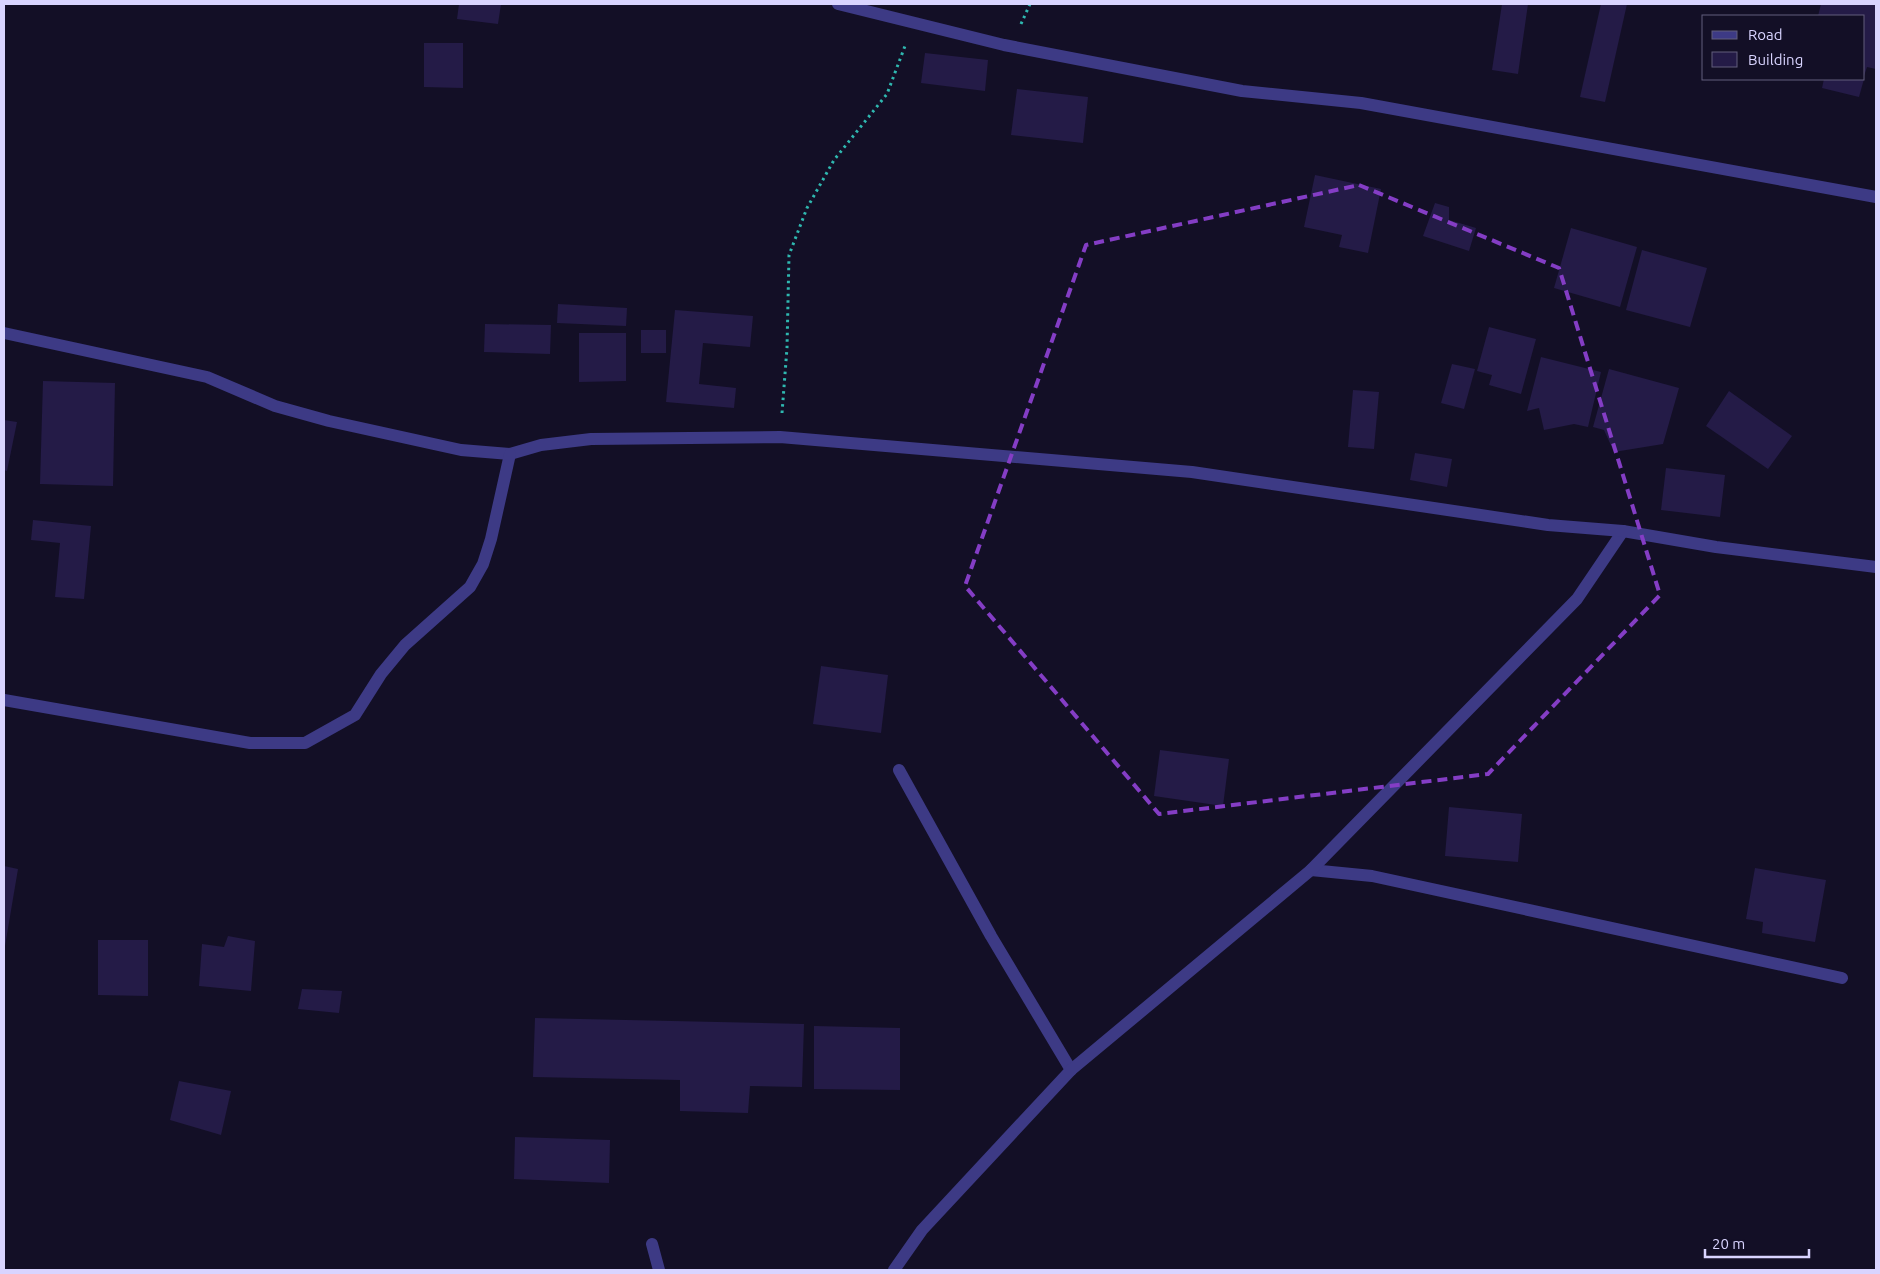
<svg xmlns="http://www.w3.org/2000/svg" width="1880" height="1274" font-family="Ubuntu,sans-serif">
<style>
.building{fill:#241b47}
.lines{fill:none;stroke-linecap:round;stroke-linejoin:round}
.path{stroke:#2fb8b0;stroke-width:3;stroke-dasharray:2.5 4;stroke-linecap:butt}
.service{stroke:#3d3a85;stroke-width:12}
.minor{stroke:#3d3a85;stroke-width:12}
.marked{fill:none;stroke:#843dc5;stroke-width:4;stroke-dasharray:10 6;stroke-linejoin:round}
</style>
<rect width="100%" height="100%" fill="#130f26"/>
<!-- building -->
<g class="building">
<polygon points="459,4 501,4 498,24 457,19"/>
<polygon points="1502,4 1528,4 1518,74 1492,70"/>
<polygon points="1601,4 1627,4 1605,102 1580,97"/>
<polygon points="1821,4 1876,4 1876,69 1867,67 1864,76 1864,16 1818,16"/>
<polygon points="424,43 463,43 463,88 424,87"/>
<polygon points="925,53 988,60 985,91 921,83"/>
<polygon points="1824,79 1864,79 1859,97 1822,88"/>
<polygon points="1017,89 1088,97 1083,143 1011,135"/>
<polygon points="1315,175 1381,189 1368,253 1339,247 1342,235 1304,227"/>
<polygon points="1435,203 1449,207 1449,220 1476,228 1469,251 1423,236"/>
<polygon points="1571,228 1637,247 1620,307 1554,288"/>
<polygon points="1642,250 1707,268 1690,327 1626,310"/>
<polygon points="558,304 627,308 626,326 557,323"/>
<polygon points="675,310 753,316 750,347 703,343 699,384 736,388 734,408 666,402"/>
<polygon points="485,324 551,325 550,354 484,352"/>
<polygon points="1489,327 1536,339 1521,394 1489,385 1492,375 1477,371"/>
<rect x="641" y="330" width="25" height="23"/>
<polygon points="579,333 626,333 626,381 579,382"/>
<polygon points="1541,357 1601,372 1588,427 1574,424 1544,430 1539,408 1527,411"/>
<polygon points="1452,364 1475,369 1464,409 1441,403"/>
<polygon points="1609,369 1679,388 1663,444 1614,452 1604,430 1593,427"/>
<polygon points="43,381 115,383 113,486 40,484"/>
<polygon points="1353,390 1379,392 1374,449 1348,447"/>
<polygon points="1729,391 1792,436 1768,469 1706,426"/>
<polygon points="4,420 17,422 7,471 4,470"/>
<polygon points="1415,453 1452,459 1447,487 1410,480"/>
<polygon points="1666,468 1725,475 1720,517 1661,510"/>
<polygon points="33,520 91,526 84,599 55,597 60,543 31,540"/>
<polygon points="821,666 888,675 881,733 813,724"/>
<polygon points="1160,750 1229,759 1223,806 1154,796"/>
<polygon points="1449,807 1522,814 1518,862 1445,856"/>
<polygon points="4,866 18,869 5,946 4,946"/>
<polygon points="1755,868 1826,880 1815,942 1762,933 1763,922 1746,919"/>
<polygon points="228,936 255,941 251,991 199,986 202,944 224,947"/>
<polygon points="98,940 148,940 148,996 98,995"/>
<polygon points="302,989 342,991 339,1013 298,1009"/>
<polygon points="535,1018 804,1024 802,1087 750,1086 748,1113 680,1111 680,1080 533,1077"/>
<polygon points="814,1026 900,1028 900,1090 814,1089"/>
<polygon points="179,1081 231,1091 221,1135 170,1120"/>
<polygon points="515,1137 610,1140 609,1183 514,1179"/>
</g>
<g class="lines">
<!-- path -->
<g class="path">
<polyline points="1021,24 1030,4"/>
<polyline points="782,413 787,348 789,255 807,208 834,160 887,94 905,46"/>
</g>
<!-- service -->
<g class="service">
<polyline points="899,770 991,936 1071,1070"/>
<polyline points="1311,870 1372,876 1842,978"/>
<polyline points="652,1244 659,1270"/>
<polyline points="894,1270 922,1230 1071,1070 1311,870 1577,599 1623,531"/>
</g>
<!-- minor -->
<g class="minor">
<polyline points="838,4 1004,45 1242,91 1361,103 1876,197"/>
<polyline points="4,333 207,377 275,406 329,421 461,450 510,454 541,445 591,439 780,437 1192,472 1548,525 1623,531 1716,547 1876,567"/>
<polyline points="4,700 250,743 305,743 355,715 381,674 405,645 470,587 483,564 491,539 510,454"/>
</g>
</g>
<!-- marked area -->
<path class="marked" d="M1359,185L1559,268L1660,595L1488,774L1159,814L965,586L1086,245Z"/>
<!-- border -->
<rect width="1880" height="1274" fill="none" stroke="#d9d4ff" stroke-width="10"/>
<!-- legend -->
<rect x="1702" y="15" width="162" height="65" fill="#130f26" stroke="#625e7d"/>
<rect x="1712" y="31" width="25" height="8" fill="#3d3a85" stroke="#625e7d"/>
<text x="1748" y="40" font-size="15" fill="#d9d4ff">Road</text>
<rect x="1712" y="52" width="25" height="15" fill="#241b47" stroke="#625e7d"/>
<text x="1748" y="65" font-size="15" fill="#d9d4ff">Building</text>
<!-- scale -->
<path d="M1705 1249v8h104v-8" fill="none" stroke="#d9d4ff" stroke-width="2.5"/>
<text x="1712" y="1249" font-size="15" fill="#d9d4ff" stroke="#130f26" stroke-width="4" paint-order="stroke">20 m</text>
</svg>
